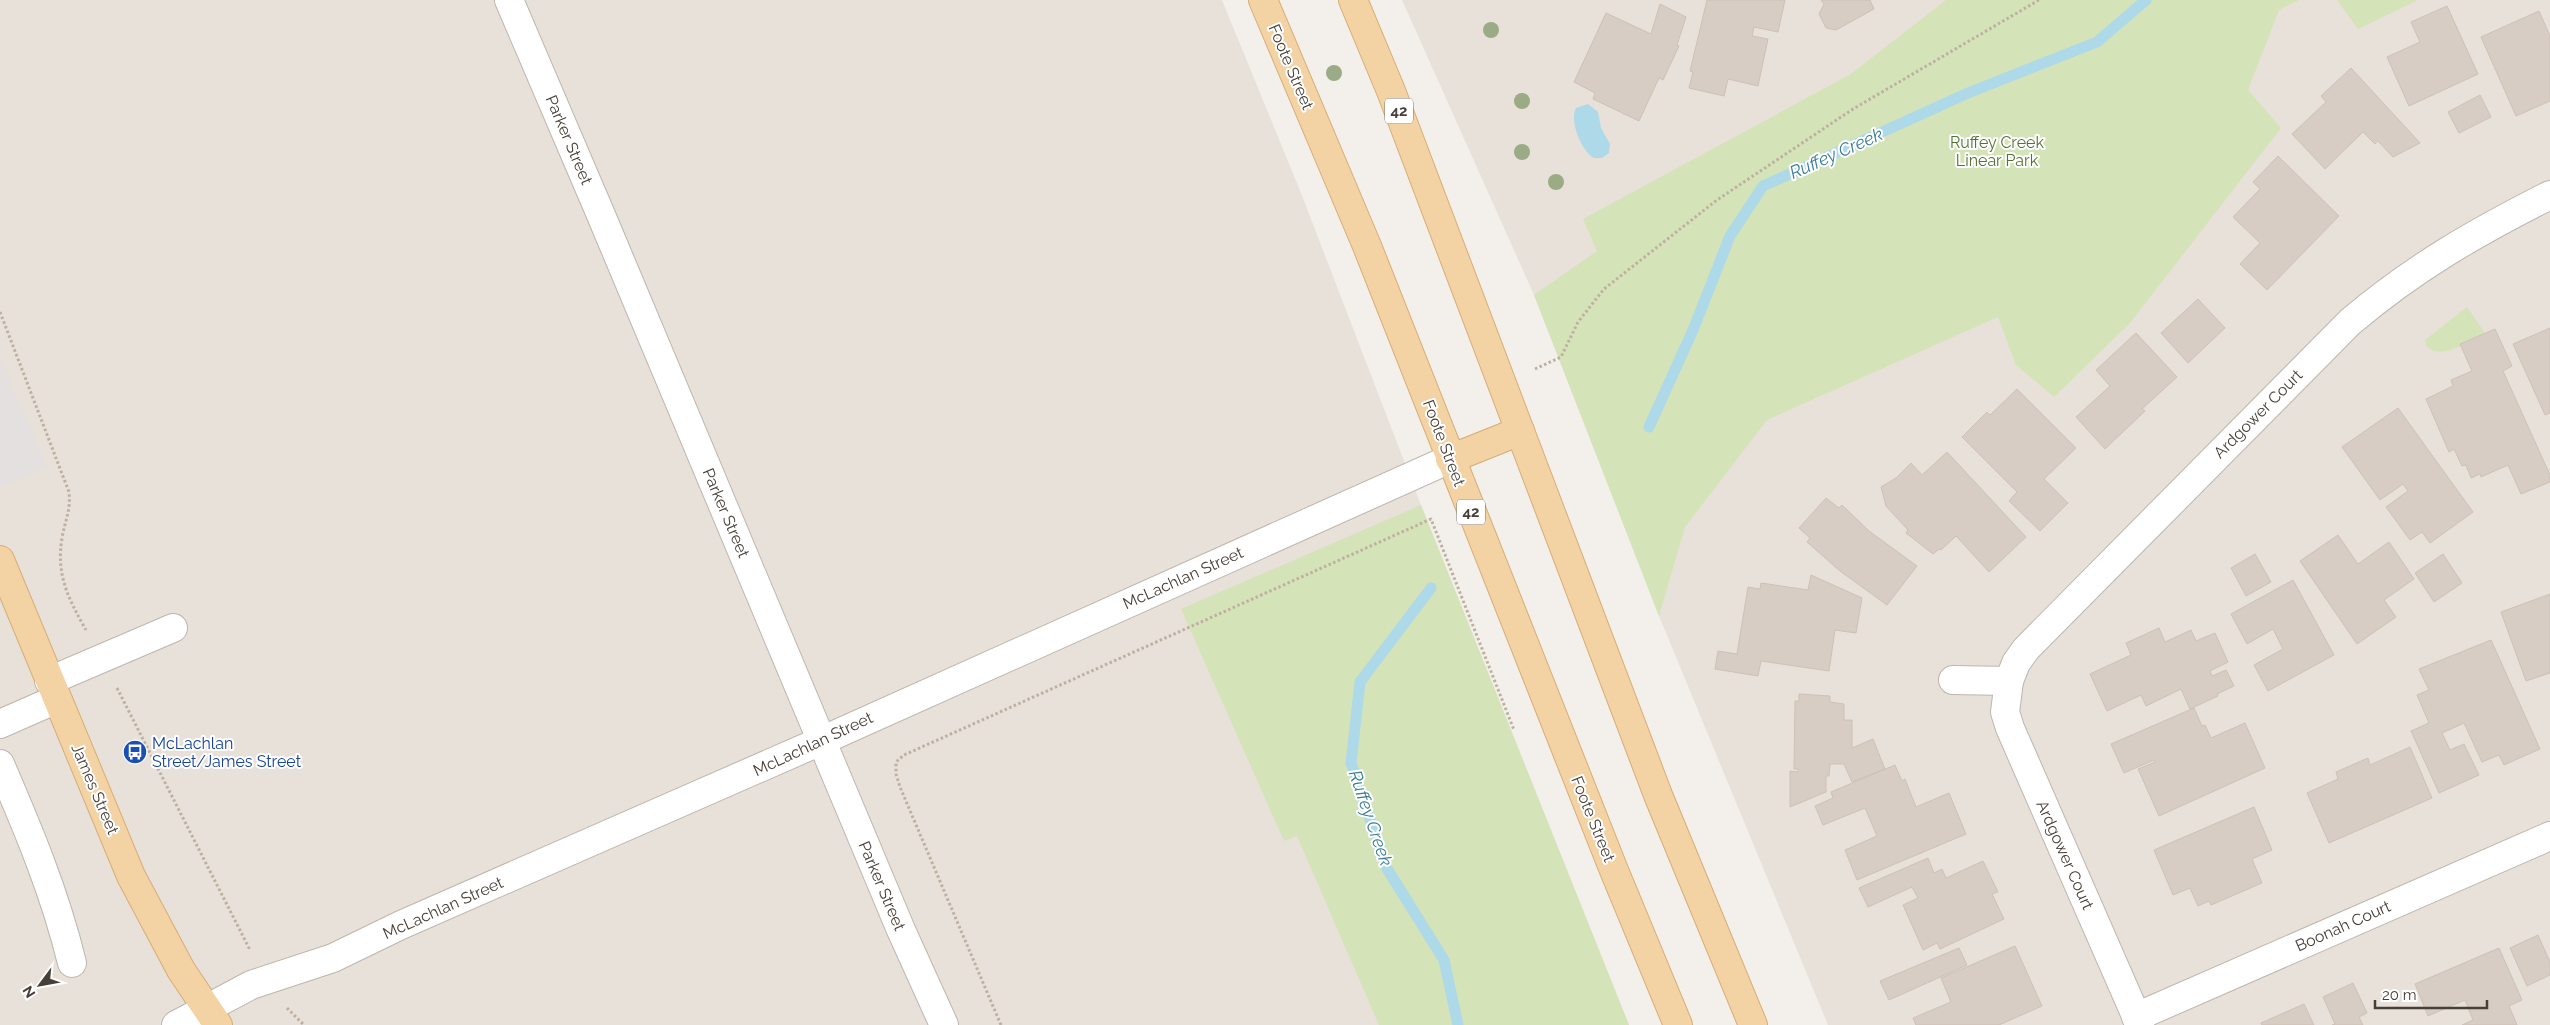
<svg xmlns="http://www.w3.org/2000/svg" width="2550" height="1025" font-family="Raleway,sans-serif">
<style>
.residential{fill:#e7e1d9}
.green{fill:#d5e3b8}
.parking{fill:#e3e0df}
.water{fill:#aed9e9}
.lines{fill:none;stroke-linecap:round;stroke-linejoin:round}
.stream{stroke:#aed9e9;stroke-width:11}
.building{fill:#d7cdc4;stroke:#cec1b5}
.minor-casing{stroke:#beb6ae;stroke-width:30}
.major-casing{stroke:#d7ad75;stroke-width:30}
.path{stroke:#beb0a1;stroke-width:3;stroke-dasharray:2.5 2.5;stroke-linecap:butt}
.minor{stroke:#fff;stroke-width:28}
.major{stroke:#f3d2a4;stroke-width:28}
.tree{fill:#9bab86}
.labels{text-anchor:middle;dominant-baseline:central;stroke-width:4;stroke-linejoin:round;paint-order:stroke}
.shield{fill:#fff;stroke:#7e7974;stroke-width:1}
.shield-label{font-size:15px;font-weight:bold;fill:#474039}
.street-label{font-size:16px;fill:#474039;stroke:#fff}
.park-label{font-size:16px;fill:#537333;stroke:#fff}
.transit-label{font-size:16px;fill:#164399;stroke:#fff;text-anchor:start}
.water-label{font-size:18px;font-style:italic;fill:#3a7d98;stroke:#fff}
</style>
<rect width="100%" height="100%" fill="#f3f0eb"/>
<!-- residential -->
<g class="residential">
<polygon points="0,0 1222,0 1301,193 1421,505 1629,1025 0,1025"/>
<polygon points="1402,0 2550,0 2550,1025 1828,1025 1659,616 1534,295"/>
</g>
<!-- green -->
<g class="green">
<polygon points="1946,0 2299,0 2279,10 2248,90 2281,128 2130,323 2054,397 2016,365 1998,317 1767,420 1685,527 1659,616 1534,295 1597,251 1583,219 1851,74"/>
<polygon points="2337,0 2418,0 2358,29"/>
<path d="M2467,307L2485,333L2460,344L2461,346C2448,351 2438,356 2426,346L2425,340Z"/>
<polygon points="1421,505 1629,1025 1379,1025 1297,836 1284,841 1181,609"/>
</g>
<!-- parking -->
<polygon class="parking" points="0,358 47,467 0,487"/>
<!-- water -->
<path class="water" d="M1588,104L1598,112L1601,128L1610,144L1609,153L1602,158H1594C1582,152 1569,121 1576,108Z"/>
<g class="lines">
<!-- stream -->
<g class="stream">
<polyline points="1649,427 1693,330 1730,236 1763,186 1968,93 2097,42 2146,0"/>
<polyline points="1431,588 1360,682 1351,763 1386,867 1444,960 1458,1025"/>
</g>
</g>
<!-- building -->
<g class="building">
<polygon points="1707,0 1785,0 1778,32 1754,27 1752,36 1768,39 1758,86 1728,79 1724,96 1689,88 1693,72 1690,71"/>
<polygon points="1821,0 1870,0 1874,9 1836,30 1826,28 1819,14 1824,4"/>
<polygon points="1660,4 1686,17 1677,45 1679,46 1663,80 1659,78 1639,121 1593,99 1595,93 1574,82 1606,13 1651,34"/>
<polygon points="2447,6 2478,74 2409,106 2387,57 2420,42 2411,22"/>
<polygon points="2539,11 2550,36 2550,101 2516,116 2481,37"/>
<polygon points="2351,68 2420,143 2393,157 2378,141 2375,144 2363,132 2325,169 2292,134 2326,102 2321,96"/>
<polygon points="2480,95 2491,117 2459,133 2448,112"/>
<polygon points="2278,156 2339,216 2267,290 2240,264 2260,243 2233,217 2260,189 2253,182"/>
<polygon points="2198,299 2225,328 2188,363 2161,333"/>
<polygon points="2550,328 2550,413 2545,415 2513,344"/>
<polygon points="2495,329 2512,366 2503,371 2550,475 2550,482 2521,494 2508,465 2481,477 2480,474 2471,478 2466,465 2462,466 2454,449 2449,452 2426,399 2453,386 2451,380 2472,371 2460,344"/>
<polygon points="2136,333 2177,377 2142,409 2145,411 2105,449 2076,417 2110,386 2096,370"/>
<polygon points="2017,389 2076,448 2044,479 2068,503 2040,531 2009,501 2017,492 1962,437 1987,412 1990,415"/>
<polygon points="2398,408 2473,512 2430,543 2422,532 2410,540 2386,507 2408,491 2403,484 2380,500 2342,447"/>
<polygon points="1947,452 2026,537 1989,572 1956,536 1941,550 1939,549 1933,554 1906,533 1908,530 1886,506 1881,487 1896,478 1911,463 1922,475"/>
<polygon points="1826,498 1839,508 1842,505 1869,531 1917,566 1887,605 1840,571 1807,542 1810,538 1799,528"/>
<polygon points="2338,535 2358,564 2389,542 2414,579 2384,600 2396,617 2357,644 2300,561"/>
<polygon points="2255,554 2271,582 2246,596 2231,568"/>
<polygon points="2443,554 2462,583 2434,602 2415,573"/>
<polygon points="1811,575 1862,598 1856,633 1835,630 1829,671 1761,661 1758,676 1715,669 1718,651 1737,654 1748,587 1760,589 1761,583 1808,590"/>
<polygon points="2293,580 2334,655 2268,691 2254,665 2283,649 2273,629 2247,644 2231,614"/>
<polygon points="2550,594 2550,673 2526,681 2501,612"/>
<polygon points="2159,628 2165,642 2191,630 2196,641 2215,633 2228,662 2210,671 2212,676 2226,670 2234,686 2217,694 2218,696 2190,709 2181,689 2146,706 2141,695 2107,711 2090,674 2131,655 2126,643"/>
<polygon points="2491,640 2540,749 2504,765 2499,755 2482,762 2464,723 2442,733 2450,750 2464,744 2479,775 2439,793 2411,731 2429,723 2417,695 2429,690 2419,669"/>
<polygon points="1799,694 1830,696 1830,702 1844,704 1844,720 1852,720 1852,748 1873,739 1885,769 1852,782 1844,764 1830,764 1829,776 1826,776 1826,792 1790,807 1790,771 1798,772 1798,769 1794,769 1795,701 1799,701"/>
<polygon points="2194,708 2202,726 2205,725 2211,738 2245,723 2265,768 2159,816 2138,769 2155,762 2154,760 2124,773 2111,744"/>
<polygon points="2410,747 2432,798 2329,843 2307,793 2338,779 2336,772 2368,758 2370,765"/>
<polygon points="1895,765 1902,781 1905,779 1916,807 1949,793 1966,834 1857,880 1845,850 1877,836 1865,808 1823,825 1815,806 1833,798 1831,792"/>
<polygon points="2254,807 2272,850 2252,859 2262,883 2211,905 2209,901 2198,906 2190,888 2173,895 2154,850"/>
<polygon points="1928,858 1934,873 1942,869 1946,878 1983,861 1998,892 1992,894 2004,919 1940,949 1937,943 1923,950 1903,905 1918,898 1912,887 1868,907 1859,888"/>
<polygon points="2538,935 2550,962 2550,975 2527,986 2510,948"/>
<polygon points="2015,946 2042,1006 1999,1025 1916,1025 1913,1018 1951,1002 1941,978"/>
<polygon points="1959,948 1967,965 1889,1000 1880,981"/>
<polygon points="2499,948 2522,1000 2509,1006 2517,1025 2462,1025 2473,1020 2465,1000 2428,1016 2415,984"/>
<polygon points="2353,983 2367,1013 2359,1017 2363,1025 2332,1025 2335,1024 2323,997"/>
<polygon points="2304,1004 2314,1025 2262,1025 2261,1023"/>
</g>
<g class="lines">
<!-- minor casing -->
<g class="minor-casing">
<g id="minor">
<polyline points="509,0 601,215 901,930 944,1025"/>
<polyline points="1953,680 2009,681 2005,712 2010,728 2140,1025"/>
<polyline points="49,681 173,628"/>
<path d="M2009,681L2016,663L2026,649L2350,322C2415,267 2475,233 2550,195"/>
<polyline points="0,724 57,699"/>
<path d="M0,764C28,829 55,893 72,963"/>
<polyline points="2136,1017 2550,836"/>
<polyline points="176,1025 251,985 333,958 401,925 821,741 1450,459"/>
</g>
</g>
<!-- major casing -->
<g class="major-casing">
<g id="major">
<polyline points="1263,0 1367,246 1613,868 1678,1025"/>
<polyline points="1353,0 1391,91 1658,795 1753,1025"/>
<polyline points="1450,459 1520,431"/>
<polyline points="0,560 131,876 181,970 218,1025"/>
</g>
</g>
<!-- path -->
<g class="path">
<path d="M0,312L69,492C71,511 65,520 62,538C56,575 68,598 86,630"/>
<polyline points="1535,369 1561,357 1578,322 1604,289 1717,200 1853,109 2039,0"/>
<polyline points="117,688 250,950"/>
<polyline points="287,1008 304,1025"/>
<polyline points="1001,1025 900,787 896,774 896,762 904,755 1431,519 1514,730"/>
</g>
<!-- minor -->
<use href="#minor" class="minor"/>
<!-- major -->
<use href="#major" class="major"/>
</g>
<!-- trees -->
<g class="tree">
<circle cx="1491" cy="30" r="8"/>
<circle cx="1334" cy="73" r="8"/>
<circle cx="1522" cy="101" r="8"/>
<circle cx="1522" cy="152" r="8"/>
<circle cx="1556" cy="182" r="8"/>
</g>
<!-- icons -->
<defs>
<g id="bus-disc" transform="scale(1.25)"><circle r="9.5" fill="#1a4fb4" stroke="#fff"/><path d="M-5-6H5V4H4V6H2V4H-2V6H-4V4H-5ZM-3.5-4V0h7V-4ZM-3.5 1.2v1.5H-2V1.2ZM2 1.2v1.5H3.5V1.2Z" fill="#fff"/></g>
</defs>
<g fill-rule="evenodd">
<use href="#bus-disc" x="135" y="752"/>
</g>
<g class="labels">
<!-- shield labels -->
<g class="shield">
<rect x="1385" y="98.5" width="28" height="25" rx="4"/>
<rect x="1457" y="499.5" width="28" height="25" rx="4"/>
</g>
<g class="shield-label">
<text x="1399" y="111">42</text>
<text x="1471" y="512">42</text>
</g>
<!-- street labels -->
<g class="street-label">
<text transform="translate(1291 67) rotate(67)">Foote Street</text>
<text transform="translate(569 140) rotate(67)">Parker Street</text>
<text transform="translate(2258 414) rotate(-45)">Ardgower Court</text>
<text transform="translate(1444 443) rotate(69)">Foote Street</text>
<text transform="translate(726 513) rotate(67)">Parker Street</text>
<text transform="translate(1183 578) rotate(-24)">McLachlan Street</text>
<text transform="translate(813 744) rotate(-25)">McLachlan Street</text>
<text transform="translate(95 789) rotate(67)">James Street</text>
<text transform="translate(1593 819) rotate(68)">Foote Street</text>
<text transform="translate(2065 855) rotate(66)">Ardgower Court</text>
<text transform="translate(882 886) rotate(67)">Parker Street</text>
<text transform="translate(443 908) rotate(-24)">McLachlan Street</text>
<text transform="translate(2343 926) rotate(-24)">Boonah Court</text>
</g>
<!-- park labels -->
<g class="park-label">
<text x="1997" y="142">Ruffey Creek<tspan x="1997" dy="18">Linear Park</tspan></text>
</g>
<!-- transit labels -->
<g class="transit-label">
<text x="152" y="743">McLachlan<tspan x="152" dy="18">Street/James Street</tspan></text>
</g>
<!-- water labels -->
<g class="water-label">
<text transform="translate(1836 153) rotate(-24)">Ruffey Creek</text>
<text transform="translate(1371 818) rotate(71)">Ruffey Creek</text>
</g>
</g>
<!-- north arrow -->
<g transform="translate(40 985) rotate(238)" stroke="#ffffff" stroke-width="4" paint-order="stroke">
<path d="M0-4L9 19L0 12L-9 19Z" fill="#474039"/>
<text y="-8" font-size="14" font-weight="bold" text-anchor="middle" fill="#474039">N</text>
</g>
<!-- scale -->
<path d="M2375 1000v8h112v-8" fill="none" stroke="#474039" stroke-width="2.5"/>
<text x="2382" y="1000" font-size="15" fill="#474039" stroke="#ffffff" stroke-width="4" paint-order="stroke">20 m</text>
</svg>
